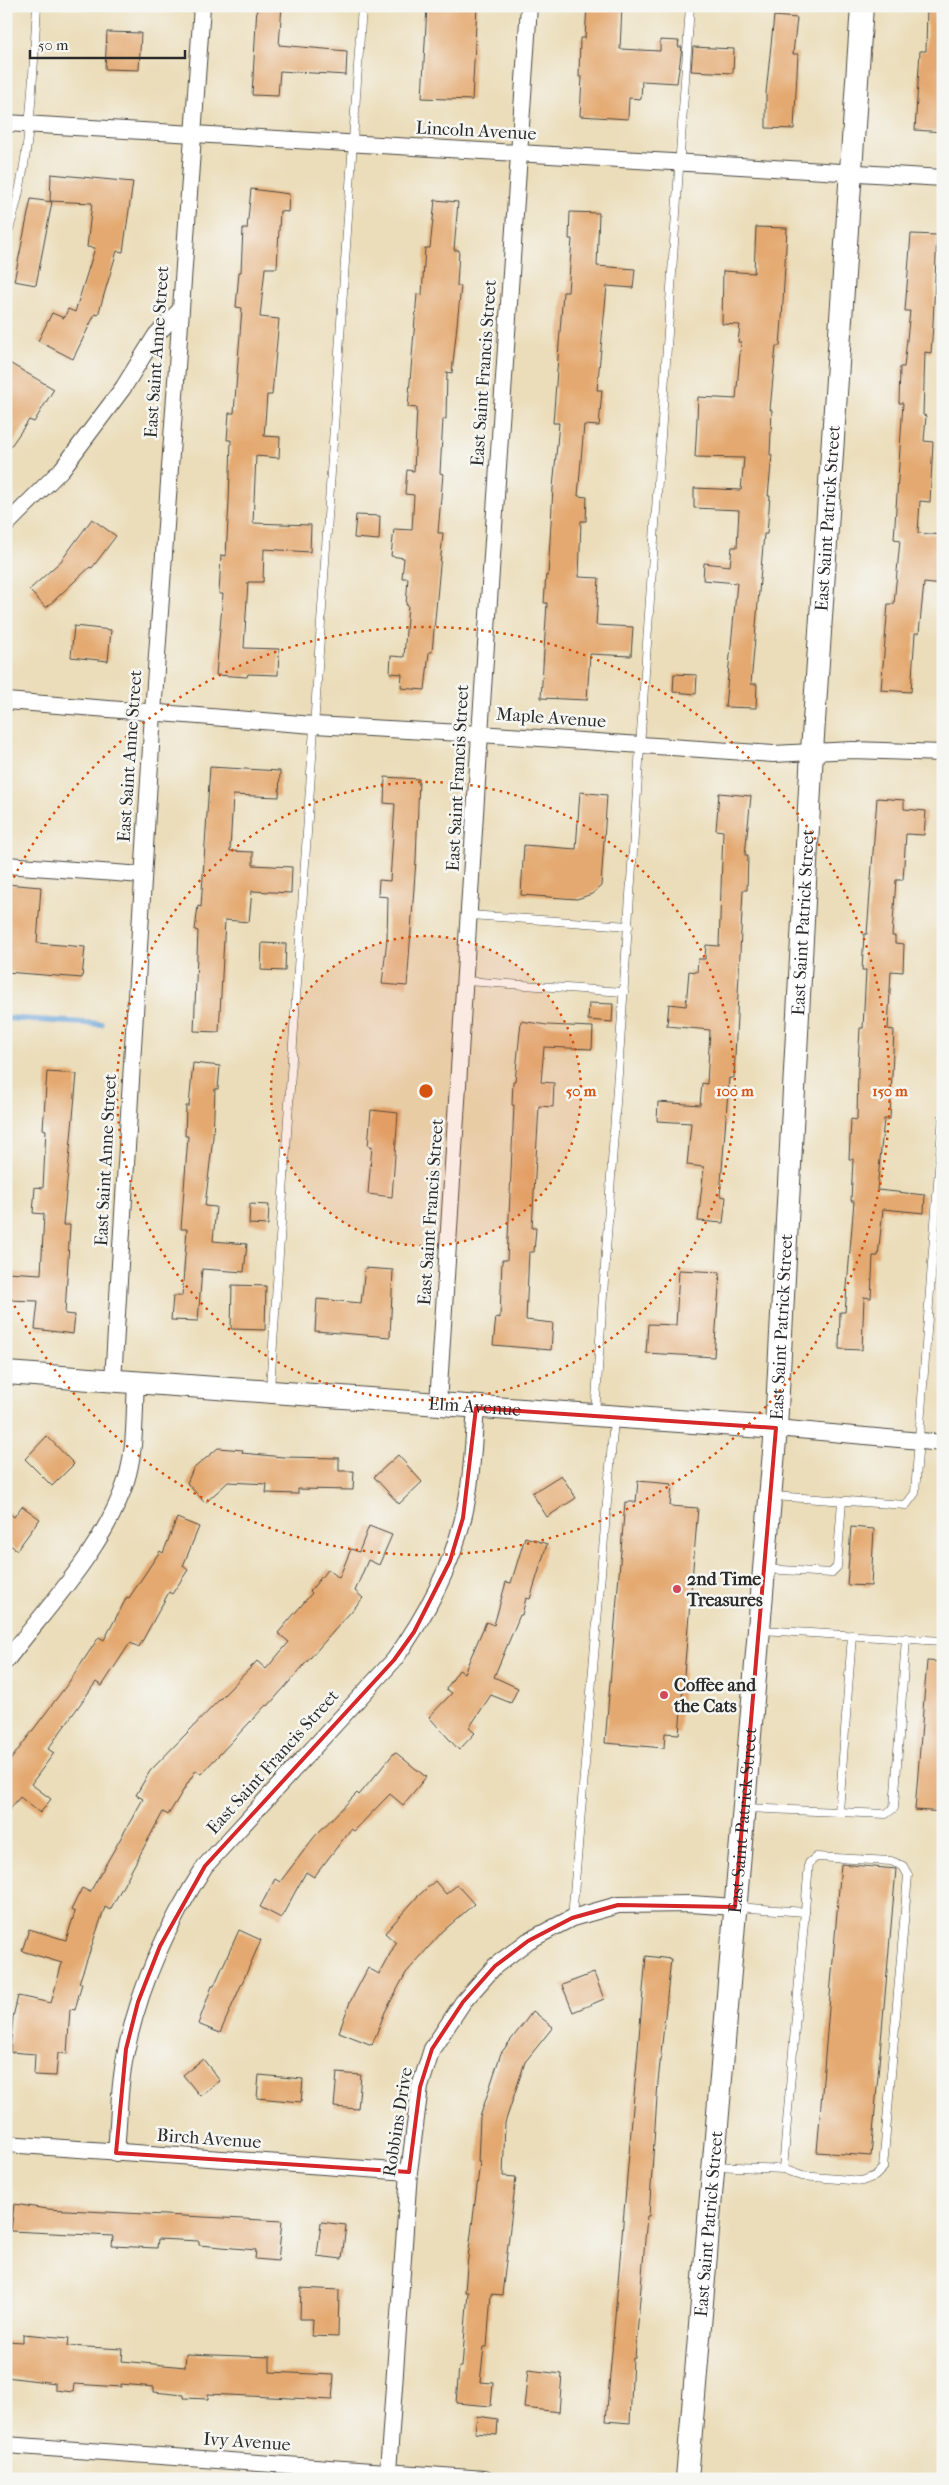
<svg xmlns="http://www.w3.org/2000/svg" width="949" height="2485" font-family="'IM FELL French Canon',serif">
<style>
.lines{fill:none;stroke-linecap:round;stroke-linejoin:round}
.stream{stroke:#68a2d8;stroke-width:6}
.building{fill:#e4a970}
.lane-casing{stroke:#484640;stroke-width:9}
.street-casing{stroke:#484640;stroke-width:18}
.secondary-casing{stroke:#484640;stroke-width:24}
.lane{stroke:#fff;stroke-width:8}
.street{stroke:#fff;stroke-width:16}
.secondary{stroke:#fff;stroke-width:22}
.marked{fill:none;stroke:#d62828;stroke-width:4;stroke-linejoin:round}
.ring{fill:none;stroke:#d5540f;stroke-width:2.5;stroke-dasharray:2.5 5}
.poi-dot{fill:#d1495b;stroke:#f6f6f2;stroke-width:2}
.labels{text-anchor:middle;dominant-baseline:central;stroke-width:5;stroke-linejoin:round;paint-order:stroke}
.street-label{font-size:18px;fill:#2b2b2b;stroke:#f6f6f2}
.poi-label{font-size:18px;font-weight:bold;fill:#2b2b2b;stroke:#f6f6f2;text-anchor:start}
.centre{fill:#d5540f;stroke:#f6f6f2;stroke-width:2.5}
.ring-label{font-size:15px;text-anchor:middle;font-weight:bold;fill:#d5540f;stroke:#f6f6f2;stroke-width:5;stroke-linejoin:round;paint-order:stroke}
</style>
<rect width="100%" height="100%" fill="#f6f6f2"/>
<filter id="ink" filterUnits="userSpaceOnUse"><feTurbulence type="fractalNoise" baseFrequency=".02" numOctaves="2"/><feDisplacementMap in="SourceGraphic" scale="10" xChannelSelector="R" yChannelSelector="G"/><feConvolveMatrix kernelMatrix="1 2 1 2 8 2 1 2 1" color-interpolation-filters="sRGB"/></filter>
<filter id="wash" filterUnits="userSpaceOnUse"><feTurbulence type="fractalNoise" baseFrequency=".0096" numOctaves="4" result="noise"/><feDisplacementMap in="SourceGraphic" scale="20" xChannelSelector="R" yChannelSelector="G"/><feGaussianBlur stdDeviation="1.12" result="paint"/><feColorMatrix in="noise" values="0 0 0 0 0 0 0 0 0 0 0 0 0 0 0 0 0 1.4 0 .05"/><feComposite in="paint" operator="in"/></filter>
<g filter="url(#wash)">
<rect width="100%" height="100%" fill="#ebddb9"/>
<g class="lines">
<!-- stream -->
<polyline class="stream" points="6,1018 101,1024"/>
</g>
<g id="blocks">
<!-- building -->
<g class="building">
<polygon points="257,6 282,6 279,45 347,51 346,75 280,71 278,96 252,95"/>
<polygon points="427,6 477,6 472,100 422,98"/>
<polygon points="587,6 622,6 620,49 660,51 660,40 679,41 678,47 682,47 677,83 642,81 641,99 629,98 628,119 580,116 582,77 579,77 580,38 585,38"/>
<polygon points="927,6 943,6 943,132 915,130 920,51 926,51"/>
<polygon points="774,16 797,18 793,54 798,54 794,129 766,128 766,93"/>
<polygon points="107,32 141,33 139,70 105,69"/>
<polygon points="693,47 734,49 733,73 691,71"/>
<polygon points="51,174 133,182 123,252 117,251 98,315 95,314 73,359 38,341 52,313 64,318 68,309 75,312 95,248 87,247 92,203 50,201"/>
<polygon points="251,189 289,194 288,212 280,211 277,268 265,268 260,317 279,319 272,395 267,395 264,436 280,437 279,458 256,456 253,523 311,525 310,552 264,549 263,582 248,582 244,648 279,649 278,675 248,674 247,677 216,675 223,594 219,594 221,555 226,556 229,502 231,440 227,440 229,413 234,413 242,308 236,307 239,272 241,272 243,229 247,229"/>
<polygon points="31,199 52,202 36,285 14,281"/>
<polygon points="435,200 458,202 454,250 459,250 457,286 461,286 452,373 447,372 446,419 443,419 440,473 443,474 438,533 443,533 432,652 429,652 425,690 401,688 402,674 390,673 391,656 404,657 408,605 406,605 408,578 402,578 404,558 391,556 394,529 412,530 414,495 405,494 407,470 414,471 417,408 408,407 417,294 422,295 425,248 430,248"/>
<polygon points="570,212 599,213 597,266 635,269 633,288 607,286 597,390 602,390 599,426 584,425 578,496 587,497 586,521 581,521 579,577 599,578 596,625 633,627 631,656 590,654 587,700 541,698 547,603 544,603 546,575 548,576 553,488 559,423 553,423 563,292 568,292 572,239 569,239"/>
<polygon points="756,227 787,228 782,320 780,346 776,346 770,410 772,410 770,455 772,455 768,496 770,496 767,534 764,534 751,684 757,684 756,708 725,707 737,583 703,580 704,563 730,566 732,547 737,547 739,510 694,508 694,488 741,490 744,458 695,457 696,440 698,397 736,399 741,342 738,342 740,325 722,324 723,271 754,273"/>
<polygon points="911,234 937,235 933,324 931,353 925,352 923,415 926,416 924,441 933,442 930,502 920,501 918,533 943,535 943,585 924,583 919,633 915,633 911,692 881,690 888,604 894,604 900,540 894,539 903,403 899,403 900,367 904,367 910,311 905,311"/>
<polygon points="6,361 54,389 34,422 29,420 6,453"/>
<polygon points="356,515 380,516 379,540 354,538"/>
<polygon points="92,519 116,536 92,568 90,567 46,608 29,590 61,561"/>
<polygon points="74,626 111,630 108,661 71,657"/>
<polygon points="674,674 697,675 696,694 673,692"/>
<polygon points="210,767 280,771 279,797 233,795 230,851 253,852 253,865 292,867 291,893 252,891 249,922 225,920 219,1032 194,1031 198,931 195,930 198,906 201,907"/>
<polygon points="385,777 419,779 416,860 407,986 382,984 387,939 388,897 378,896 379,880 390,881 395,804 384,803"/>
<polygon points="580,792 607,795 601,886 592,894 577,899 521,895 524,845 576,849"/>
<polygon points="719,793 751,796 745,855 748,855 747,890 743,890 734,1078 729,1078 720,1196 726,1197 723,1223 698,1221 704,1167 687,1165 691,1123 657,1121 658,1102 700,1105 702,1083 707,1084 710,1030 667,1026 669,1004 686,1006 689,971 697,972 698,959 705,959 706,945 719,946 723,831 716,830"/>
<polygon points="877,798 904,800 904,809 926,811 924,835 906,834 903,880 896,880 892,936 895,936 895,943 904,944 903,972 891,971 888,1029 894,1030 890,1119 884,1119 877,1190 925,1195 924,1213 883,1209 878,1256 873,1256 871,1298 864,1297 862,1350 839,1349 840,1312 845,1312 854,1201 851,1201 853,1159 849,1159 851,1119 857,1120 858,1066 860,1028 863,1028 866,970 862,970 864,934 867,934"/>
<polygon points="6,884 41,887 37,943 85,947 82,978 6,972"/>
<polygon points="262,943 286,944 285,971 261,970"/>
<polygon points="589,1003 613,1004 612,1022 588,1020"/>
<polygon points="521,1021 547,1025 593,1027 592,1049 544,1047 541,1082 554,1083 553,1107 539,1106 532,1228 536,1228 534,1252 529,1252 526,1320 553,1323 551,1350 493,1345 496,1317 500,1318 502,1260 507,1260 514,1105 512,1105 513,1081 515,1081"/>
<polygon points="193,1063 220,1066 218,1089 215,1089 213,1137 205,1206 216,1207 213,1241 247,1244 244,1272 202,1269 198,1321 171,1320 173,1296 182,1296 187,1229 181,1229 188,1136 185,1136 186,1106 189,1106"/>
<polygon points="47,1072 77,1074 63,1225 70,1225 65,1314 75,1315 73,1334 35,1329 38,1301 6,1300 6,1272 41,1274 44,1214 33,1213 35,1187 43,1188 46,1130 43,1129"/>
<polygon points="371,1110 398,1113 392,1197 368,1194 372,1146 368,1146"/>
<polygon points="250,1204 269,1205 268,1225 249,1224"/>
<polygon points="365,1268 393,1270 390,1337 315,1331 317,1299 361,1303"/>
<polygon points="679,1270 720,1272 714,1357 646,1353 648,1324 676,1325"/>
<polygon points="232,1285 266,1286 265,1330 231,1329"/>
<polygon points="47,1436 74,1464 52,1486 25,1459"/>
<polygon points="218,1448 243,1450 242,1453 283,1457 339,1458 339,1471 354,1471 353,1490 298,1489 298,1494 266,1493 267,1484 228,1482 205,1503 187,1483 193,1469"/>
<polygon points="398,1455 422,1482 399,1504 374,1477"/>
<polygon points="561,1475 576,1498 547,1517 532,1493"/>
<polygon points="638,1481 672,1484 670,1506 698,1508 679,1734 665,1733 664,1748 605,1743 625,1502 636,1502"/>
<polygon points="22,1506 40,1519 17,1550 6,1542 6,1510 14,1517"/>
<polygon points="177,1518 199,1527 183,1566 188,1570 172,1594 169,1592 139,1647 130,1643 102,1686 96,1682 48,1749 54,1753 31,1784 51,1799 40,1813 20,1797 6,1814 6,1766 69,1682 99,1637 104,1640 127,1597 129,1598 160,1551 163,1553"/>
<polygon points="369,1526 392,1535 379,1565 368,1560 355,1591 363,1598 268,1706 266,1705 201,1774 196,1770 168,1815 163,1812 110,1910 105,1907 79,1983 82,1983 75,2010 70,2009 67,2054 58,2053 56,2076 34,2075 35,2054 10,2052 13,2017 18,1996 51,2003 62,1963 22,1951 29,1929 66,1940 75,1912 71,1910 82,1888 90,1892 143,1799 136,1795 150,1771 257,1661 266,1669 289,1642 278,1633 312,1593 310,1591 328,1569 339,1578 351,1549 359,1552"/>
<polygon points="851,1527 874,1529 871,1586 847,1585"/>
<polygon points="525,1537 547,1544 530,1599 526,1598 522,1615 520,1615 494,1677 518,1688 511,1703 491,1695 469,1728 475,1733 459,1750 429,1717 452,1693 446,1689 459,1670 464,1673 486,1622 494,1625 506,1582 511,1583"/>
<polygon points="927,1661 943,1662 943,1812 915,1810"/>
<polygon points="395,1752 426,1777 403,1805 390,1794 354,1831 351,1829 314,1877 306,1872 281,1918 260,1907 275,1879 280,1882 315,1836 357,1793 359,1795"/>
<polygon points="841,1864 896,1869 871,2156 817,2152"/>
<polygon points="435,1881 446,1894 457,1885 474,1904 442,1932 406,1973 385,2012 372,2045 339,2032 350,2002 368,1968 379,1974 396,1943 385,1933 418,1896"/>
<polygon points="239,1930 261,1940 220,2033 198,2024 212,1986 214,1986"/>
<polygon points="646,1956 671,1959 658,2082 649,2216 647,2216 635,2358 633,2358 630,2423 606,2421"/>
<polygon points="594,1973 604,1999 573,2012 562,1985"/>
<polygon points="533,2011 553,2027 525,2062 505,2123 503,2176 516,2177 502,2295 491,2294 487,2347 484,2347 480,2382 493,2383 491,2406 456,2403 459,2367 462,2367 468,2292 465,2292 467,2266 480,2162 478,2162 480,2117 501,2053"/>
<polygon points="203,2059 220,2081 200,2096 183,2075"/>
<polygon points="337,2073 361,2075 358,2109 334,2107"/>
<polygon points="259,2075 303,2079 301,2102 257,2098"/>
<polygon points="14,2204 47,2209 282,2221 278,2261 255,2259 256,2250 199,2245 199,2241 158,2239 157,2248 112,2246 113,2236 11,2231"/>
<polygon points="321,2222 346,2225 342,2259 317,2256"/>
<polygon points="301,2288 339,2290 338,2337 312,2336 313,2319 300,2319"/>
<polygon points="23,2334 69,2338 68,2346 123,2349 122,2361 185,2367 186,2354 270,2357 270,2372 334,2375 332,2400 208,2394 208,2399 184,2398 184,2395 154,2392 154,2387 121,2384 121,2387 74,2384 73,2392 55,2390 55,2383 6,2377 6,2341 23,2342"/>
<polygon points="528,2370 562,2374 559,2412 524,2408"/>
<polygon points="477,2416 498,2419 497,2435 475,2433"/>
</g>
</g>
</g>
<g filter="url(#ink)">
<use href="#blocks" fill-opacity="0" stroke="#484640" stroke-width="1"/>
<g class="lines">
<!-- lane casing -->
<g class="lane-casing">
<g id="lane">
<path d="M6,238C32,164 32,83 37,6"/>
<polyline points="470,915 629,926"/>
<polyline points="466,981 624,992"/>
<polyline points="270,1389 362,6"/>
<polyline points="595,1414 690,6"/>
<polyline points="773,1496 906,1505 915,1493 943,1115"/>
<polyline points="765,1569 831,1573 837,1567 842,1501"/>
<polyline points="761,1630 943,1641"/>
<polyline points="746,1808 886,1814 894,1808 906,1638"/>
<polyline points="839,1812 852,1635"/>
<polyline points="737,1907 805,1912"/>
<polyline points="572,1918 614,1419"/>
<polyline points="715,2166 783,2169 802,2176 862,2181 875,2176 883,2168 908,1875 903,1866 891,1861 816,1857 809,1863 783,2169"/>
</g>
</g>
<!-- street casing -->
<g class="street-casing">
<g id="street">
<polyline points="6,123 943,178"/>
<polyline points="6,525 62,469 123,388 156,335 180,310"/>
<polyline points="6,701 314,725 480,734 773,754 853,750 943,753"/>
<polyline points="6,865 143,875"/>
<polyline points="113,1381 153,713 202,6"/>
<polyline points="438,1404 480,734 529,6"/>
<polyline points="776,1428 943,1443"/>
<path d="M6,1661C48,1606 105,1547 126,1481C136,1450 134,1414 136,1382"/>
<polyline points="6,2144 409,2172"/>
<path d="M116,2153C119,2118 119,2081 127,2047C141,1982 169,1922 205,1866L394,1660C425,1617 450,1570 463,1519C472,1483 473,1444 476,1408"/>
<polyline points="6,2445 485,2479"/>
<polyline points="388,2472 409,2172 420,2087 432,2049 463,2002 495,1966 528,1941 572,1918 618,1905 691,1904 735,1907"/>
</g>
</g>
<!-- secondary casing -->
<g class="secondary-casing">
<g id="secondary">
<path id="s1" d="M6,1373L776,1428"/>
<path id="s2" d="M687,2479L776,1428L812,751L862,6"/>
</g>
</g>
<!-- lane -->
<use href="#lane" class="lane"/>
<!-- street -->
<use href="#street" class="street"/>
<!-- secondary -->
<use href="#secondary" class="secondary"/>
</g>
</g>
<!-- marked area -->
<path class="marked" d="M476,1408L776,1428L735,1907L618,1905L572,1918L528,1941L495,1966L463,2002L432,2049L420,2087L409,2172L116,2153L126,2049L138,2002L160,1946L205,1866L394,1660L414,1632L450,1561L463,1518Z"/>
<!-- distance rings -->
<circle cx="426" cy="1091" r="155" fill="#d5540f" fill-opacity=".12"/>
<g class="ring">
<circle cx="426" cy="1091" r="155"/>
<circle cx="426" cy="1091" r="309"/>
<path d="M7 891A464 464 0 1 1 7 1291"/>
</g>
<!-- markers -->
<g class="poi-dot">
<circle cx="677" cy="1589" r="5"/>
<circle cx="664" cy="1695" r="5"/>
</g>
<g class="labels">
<!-- street labels -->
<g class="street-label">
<text transform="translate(476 131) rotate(3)">Lincoln Avenue</text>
<text transform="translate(157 352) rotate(-86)">East Saint Anne Street</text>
<text transform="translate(484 373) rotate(-86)">East Saint Francis Street</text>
<text stroke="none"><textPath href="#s2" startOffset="1966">East Saint Patrick Street</textPath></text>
<text transform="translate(551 718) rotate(4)">Maple Avenue</text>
<text transform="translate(130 756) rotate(-86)">East Saint Anne Street</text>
<text transform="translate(458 778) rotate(-87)">East Saint Francis Street</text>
<text stroke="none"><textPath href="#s2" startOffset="1561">East Saint Patrick Street</textPath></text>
<text transform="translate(106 1160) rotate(-87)">East Saint Anne Street</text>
<text transform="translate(431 1212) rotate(-86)">East Saint Francis Street</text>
<text stroke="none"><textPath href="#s2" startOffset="1156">East Saint Patrick Street</textPath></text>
<text stroke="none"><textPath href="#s1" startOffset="470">Elm Avenue</textPath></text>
<text transform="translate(273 1762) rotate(-48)">East Saint Francis Street</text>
<text stroke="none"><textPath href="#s2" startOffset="661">East Saint Patrick Street</textPath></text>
<text transform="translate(398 2122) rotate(-81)">Robbins Drive</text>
<text transform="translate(209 2139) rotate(4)">Birch Avenue</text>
<text stroke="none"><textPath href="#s2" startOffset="256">East Saint Patrick Street</textPath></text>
<text transform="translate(247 2442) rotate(4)">Ivy Avenue</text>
</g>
<!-- poi labels -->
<g class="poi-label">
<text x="687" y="1579">2nd Time<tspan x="687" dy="21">Treasures</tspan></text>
<text x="674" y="1685">Coffee and<tspan x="674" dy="21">the Cats</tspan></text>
</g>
</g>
<circle cx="426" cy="1091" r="8" class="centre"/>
<g class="ring-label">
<text x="581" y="1096">50 m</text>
<text x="735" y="1096">100 m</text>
<text x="890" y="1096">150 m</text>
</g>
<!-- margin -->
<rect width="949" height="2485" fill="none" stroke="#f6f6f2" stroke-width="25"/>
<!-- scale -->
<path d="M30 50v8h155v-8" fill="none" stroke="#2b2b2b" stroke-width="2.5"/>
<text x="38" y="50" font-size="15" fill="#2b2b2b" stroke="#f6f6f2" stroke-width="4" paint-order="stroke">50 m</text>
</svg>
